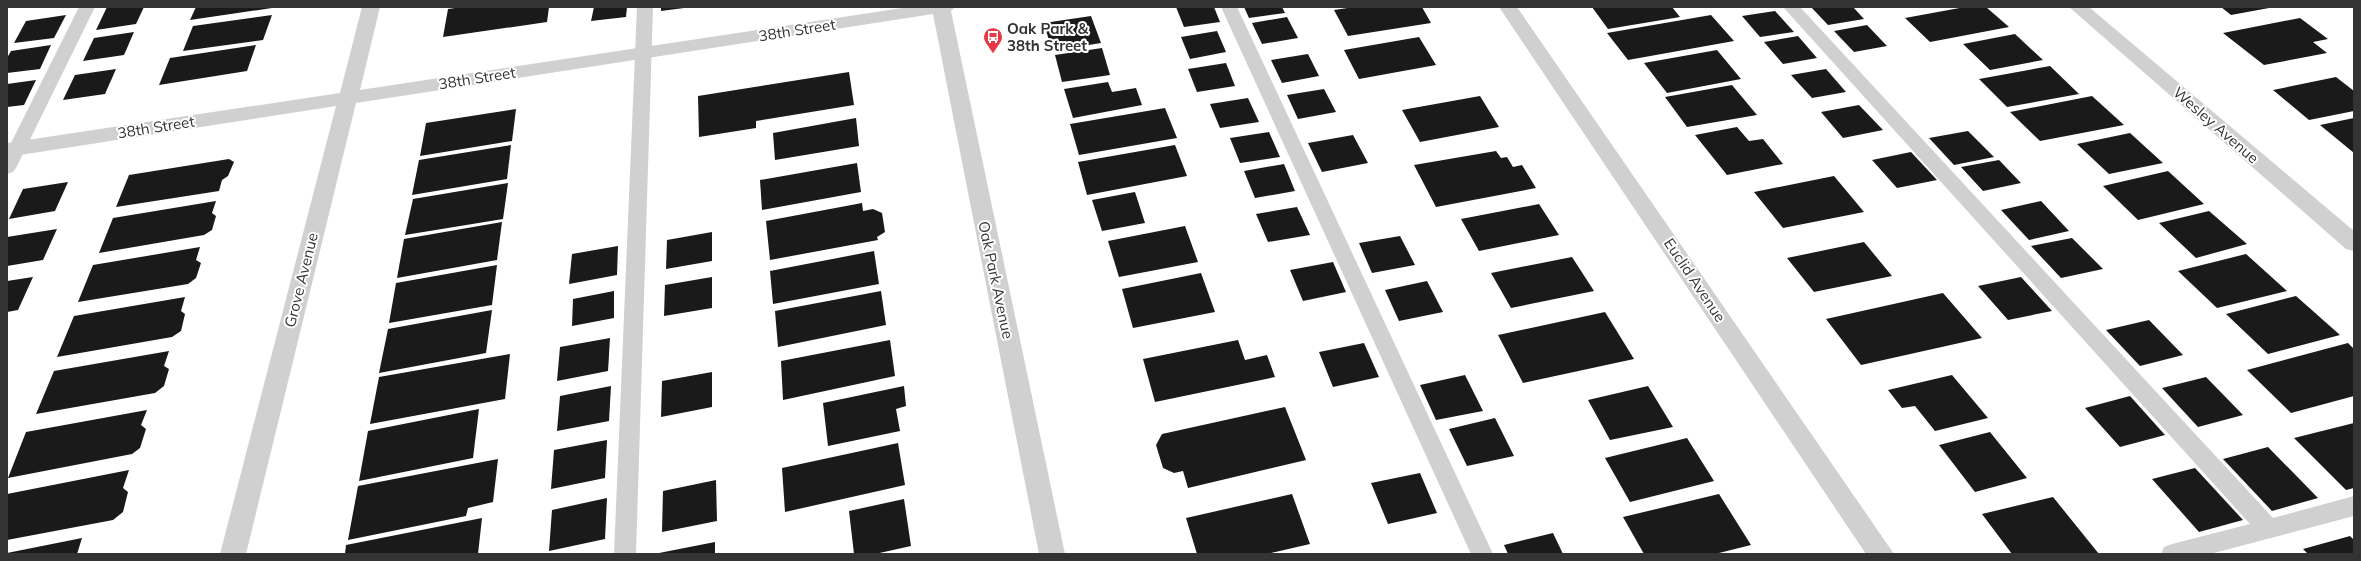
<svg xmlns="http://www.w3.org/2000/svg" width="2361" height="561" font-family="Mulish,sans-serif">
<style>
.building{fill:#1a1a1a}
.lines{fill:none;stroke-linecap:round;stroke-linejoin:round}
.service{fill:#d0d0d0;fill-rule:evenodd}
.minor{fill:#d0d0d0;fill-rule:evenodd}
.labels{text-anchor:middle;dominant-baseline:central;stroke-width:4;stroke-linejoin:round;paint-order:stroke}
.poi-label{font-size:15px;font-weight:bold;fill:#333;stroke:#fff;text-anchor:start}
.street-label{font-size:15px;fill:#333;stroke:#fff}
</style>
<rect width="100%" height="100%" fill="#fff"/>
<!-- building -->
<g class="building">
<polygon points="107,7 144,7 136,24 96,30"/>
<polygon points="196,7 272,7 272,8 190,20"/>
<polygon points="462,7 549,7 547,22 443,37 448,9"/>
<polygon points="594,7 627,7 626,17 591,21"/>
<polygon points="661,7 684,7 684,8 661,11"/>
<polygon points="1176,7 1214,7 1220,22 1184,27"/>
<polygon points="1244,7 1282,7 1285,13 1249,18"/>
<polygon points="1354,7 1422,7 1431,23 1348,36 1334,10"/>
<polygon points="1592,7 1672,7 1680,17 1608,29"/>
<polygon points="1811,7 1853,7 1864,19 1828,25"/>
<polygon points="1965,7 1986,7 2009,27 1930,42 1905,18"/>
<polygon points="2221,7 2269,7 2269,8 2231,15"/>
<polygon points="1775,11 1794,32 1760,37 1742,16"/>
<polygon points="66,15 54,38 14,43 26,21"/>
<polygon points="272,15 263,40 183,51 193,26"/>
<polygon points="1711,15 1734,41 1628,60 1607,33"/>
<polygon points="1091,16 1101,43 1052,51 1044,23"/>
<polygon points="1287,17 1298,38 1262,44 1252,23"/>
<polygon points="2300,18 2328,39 2313,42 2327,53 2264,65 2223,33"/>
<polygon points="1867,25 1887,46 1854,52 1834,31"/>
<polygon points="1217,31 1226,52 1190,59 1181,37"/>
<polygon points="134,32 124,55 83,61 94,38"/>
<polygon points="2015,34 2043,60 1990,70 1963,44"/>
<polygon points="1798,36 1817,58 1783,64 1764,42"/>
<polygon points="1419,37 1436,65 1359,79 1344,50"/>
<polygon points="51,45 40,69 7,73 7,58 11,51"/>
<polygon points="256,45 247,71 159,85 170,58"/>
<polygon points="1102,48 1110,75 1062,82 1055,55"/>
<polygon points="1717,50 1741,79 1667,93 1644,63"/>
<polygon points="1308,54 1319,76 1282,83 1271,60"/>
<polygon points="1226,63 1235,86 1197,92 1188,69"/>
<polygon points="2050,66 2079,94 2007,107 1979,79"/>
<polygon points="116,69 105,94 63,100 75,75"/>
<polygon points="1826,69 1846,92 1812,98 1791,75"/>
<polygon points="849,72 854,105 756,121 756,128 699,137 698,96"/>
<polygon points="2336,77 2354,91 2354,111 2309,120 2273,90"/>
<polygon points="36,80 24,105 7,107 7,84"/>
<polygon points="1108,82 1112,92 1136,88 1142,105 1073,118 1064,89"/>
<polygon points="1732,85 1757,115 1687,127 1665,97"/>
<polygon points="1324,89 1336,112 1298,119 1287,95"/>
<polygon points="1480,96 1499,127 1420,142 1402,110"/>
<polygon points="2092,96 2124,125 2040,141 2010,112"/>
<polygon points="1248,98 1259,122 1220,128 1210,104"/>
<polygon points="1859,105 1883,130 1843,138 1821,112"/>
<polygon points="1165,108 1177,138 1079,155 1070,124"/>
<polygon points="516,109 512,141 420,156 426,123"/>
<polygon points="856,118 859,146 775,160 773,133"/>
<polygon points="2354,118 2354,153 2320,125"/>
<polygon points="1737,127 1749,141 1763,139 1783,164 1727,175 1695,135"/>
<polygon points="1968,131 1994,157 1954,165 1929,138"/>
<polygon points="1269,132 1280,157 1240,163 1230,138"/>
<polygon points="2130,133 2163,163 2109,174 2077,144"/>
<polygon points="1353,135 1368,163 1322,172 1308,143"/>
<polygon points="511,145 507,179 412,195 419,160"/>
<polygon points="1175,145 1187,176 1087,195 1078,162"/>
<polygon points="1496,151 1501,158 1507,157 1513,167 1522,165 1536,188 1436,207 1414,165"/>
<polygon points="1911,152 1937,180 1897,188 1872,160"/>
<polygon points="229,159 234,162 228,176 222,180 219,191 116,207 129,175"/>
<polygon points="1999,160 2021,183 1983,191 1961,167"/>
<polygon points="857,163 861,192 762,210 760,180"/>
<polygon points="1284,164 1295,191 1255,198 1244,171"/>
<polygon points="2168,171 2204,204 2138,220 2103,186"/>
<polygon points="1834,176 1864,212 1783,228 1754,192"/>
<polygon points="68,182 55,211 9,219 23,189"/>
<polygon points="508,183 503,219 405,235 413,199"/>
<polygon points="1135,192 1145,223 1102,231 1092,200"/>
<polygon points="216,201 212,213 216,216 212,230 204,235 99,253 113,218"/>
<polygon points="2041,201 2069,231 2029,240 2001,210"/>
<polygon points="862,203 863,211 873,209 882,213 885,232 877,237 878,240 770,260 766,221"/>
<polygon points="1539,204 1559,235 1479,251 1461,219"/>
<polygon points="1297,207 1310,235 1268,242 1256,214"/>
<polygon points="2209,211 2247,244 2196,258 2159,223"/>
<polygon points="502,222 497,260 397,278 404,239"/>
<polygon points="1185,226 1198,262 1119,277 1108,241"/>
<polygon points="57,229 43,260 7,266 7,237"/>
<polygon points="712,232 712,261 666,269 667,240"/>
<polygon points="1400,236 1415,265 1372,273 1359,243"/>
<polygon points="2072,238 2103,269 2061,278 2031,246"/>
<polygon points="1864,242 1892,276 1814,292 1787,258"/>
<polygon points="618,246 617,275 569,284 572,254"/>
<polygon points="200,247 196,260 201,263 196,278 188,284 78,302 93,265"/>
<polygon points="874,251 879,284 773,304 770,271"/>
<polygon points="2246,254 2287,291 2217,308 2178,271"/>
<polygon points="1572,257 1594,291 1511,308 1491,273"/>
<polygon points="1333,262 1346,292 1303,301 1290,270"/>
<polygon points="497,265 492,305 389,323 396,283"/>
<polygon points="1201,273 1215,312 1133,328 1122,289"/>
<polygon points="33,277 18,310 7,312 7,281"/>
<polygon points="712,277 712,308 664,316 665,285"/>
<polygon points="2021,277 2052,311 2008,320 1978,286"/>
<polygon points="1427,281 1443,312 1399,321 1385,290"/>
<polygon points="614,291 614,318 572,326 573,299"/>
<polygon points="881,291 886,325 778,347 775,311"/>
<polygon points="1943,293 1982,338 1861,365 1826,319"/>
<polygon points="2296,296 2340,335 2268,354 2226,314"/>
<polygon points="185,297 181,311 185,314 181,331 172,337 57,357 74,316"/>
<polygon points="492,310 486,353 379,373 388,329"/>
<polygon points="1605,312 1634,359 1523,383 1498,335"/>
<polygon points="2149,320 2183,355 2140,366 2106,330"/>
<polygon points="610,338 608,371 557,381 560,347"/>
<polygon points="890,340 895,376 783,400 781,361"/>
<polygon points="1238,340 1245,360 1267,355 1275,377 1155,402 1143,359"/>
<polygon points="1364,343 1379,377 1333,387 1319,352"/>
<polygon points="2348,343 2354,349 2354,396 2291,413 2247,370"/>
<polygon points="169,351 164,366 169,369 164,386 155,393 36,414 54,371"/>
<polygon points="510,354 505,399 370,424 379,377"/>
<polygon points="712,372 712,407 661,417 662,381"/>
<polygon points="1465,375 1483,411 1436,420 1420,385"/>
<polygon points="1952,375 1988,418 1935,431 1915,406 1902,408 1888,390"/>
<polygon points="2206,377 2243,415 2198,427 2162,388"/>
<polygon points="611,386 609,421 557,431 560,396"/>
<polygon points="904,386 906,406 896,409 900,431 828,446 823,403"/>
<polygon points="1648,386 1673,427 1610,440 1588,400"/>
<polygon points="2130,396 2165,435 2120,447 2085,408"/>
<polygon points="1285,407 1306,460 1188,488 1183,471 1174,473 1163,468 1156,445 1162,434"/>
<polygon points="479,409 473,458 359,481 368,431"/>
<polygon points="147,410 141,425 146,429 140,448 132,454 8,478 26,432"/>
<polygon points="1495,418 1514,456 1467,466 1449,429"/>
<polygon points="2354,423 2354,488 2346,490 2294,438"/>
<polygon points="1990,432 2027,478 1975,492 1939,445"/>
<polygon points="1687,438 1714,481 1630,502 1605,458"/>
<polygon points="607,440 605,478 551,489 554,450"/>
<polygon points="898,443 905,485 785,512 782,468"/>
<polygon points="2268,447 2318,498 2272,511 2223,459"/>
<polygon points="498,459 493,502 468,508 466,516 348,540 358,486"/>
<polygon points="2195,468 2243,520 2199,532 2152,479"/>
<polygon points="129,470 123,488 128,492 123,512 113,520 7,540 7,494"/>
<polygon points="1420,473 1437,513 1388,524 1371,483"/>
<polygon points="716,480 717,521 662,532 663,491"/>
<polygon points="1292,494 1310,544 1267,554 1197,554 1186,518"/>
<polygon points="1719,494 1751,545 1715,554 1644,554 1623,517"/>
<polygon points="2053,497 2099,554 2012,554 1982,514"/>
<polygon points="607,498 605,539 549,551 552,510"/>
<polygon points="904,499 911,546 875,554 854,554 849,511"/>
<polygon points="482,518 478,554 345,554 346,545"/>
<polygon points="1553,533 1563,554 1508,554 1504,545"/>
<polygon points="2350,536 2354,540 2354,554 2308,554 2303,549"/>
<polygon points="82,538 77,554 7,554 7,553"/>
<polygon points="715,542 715,554 659,554 659,553"/>
</g>
<g class="lines">
<!-- service -->
<g class="service">
<polygon points="79,7 95,7 16,168 13,172 7,174 7,151"/>
<polygon points="637,7 653,7 636,554 614,554"/>
<polygon points="1221,7 1237,7 1493,554 1471,554"/>
<polygon points="1783,7 1800,7 2273,518 2354,496 2354,516 2210,554 2161,554 2164,547 2172,544 2250,524"/>
</g>
<!-- minor -->
<g class="minor">
<polygon points="362,7 380,7 360,90 909,7 955,7 951,11 1065,554 1039,554 933,14 356,103 246,554 220,554 336,106 7,157 7,143 340,93"/>
<polygon points="1499,7 1517,7 1894,554 1866,554"/>
<polygon points="2069,7 2089,7 2354,231 2354,251 2346,249"/>
</g>
</g>
<!-- icons -->
<defs>
<g id="bus-pin" transform="scale(1)"><path d="M0 17L-7.5 6A9.5 9.5 0 1 1 7.5 6Z" fill="#e63946" stroke="#fff"/><path d="M-5-6H5V4H4V6H2V4H-2V6H-4V4H-5ZM-3.5-4V0h7V-4ZM-3.5 1.2v1.5H-2V1.2ZM2 1.2v1.5H3.5V1.2Z" fill="#fff"/></g>
</defs>
<g fill-rule="evenodd">
<use href="#bus-pin" x="993" y="37"/>
</g>
<g class="labels">
<!-- poi labels -->
<g class="poi-label">
<text x="1007" y="28">Oak Park &amp;<tspan x="1007" dy="17">38th Street</tspan></text>
</g>
<!-- street labels -->
<g class="street-label">
<text transform="translate(797 30) rotate(-9)">38th Street</text>
<text transform="translate(477 78) rotate(-9)">38th Street</text>
<text transform="translate(2216 125) rotate(41)">Wesley Avenue</text>
<text transform="translate(156 127) rotate(-9)">38th Street</text>
<text transform="translate(301 280) rotate(-76)">Grove Avenue</text>
<text transform="translate(996 280) rotate(78)">Oak Park Avenue</text>
<text transform="translate(1695 280) rotate(56)">Euclid Avenue</text>
</g>
</g>
<!-- border -->
<rect width="2361" height="561" fill="none" stroke="#333333" stroke-width="16"/>
</svg>
